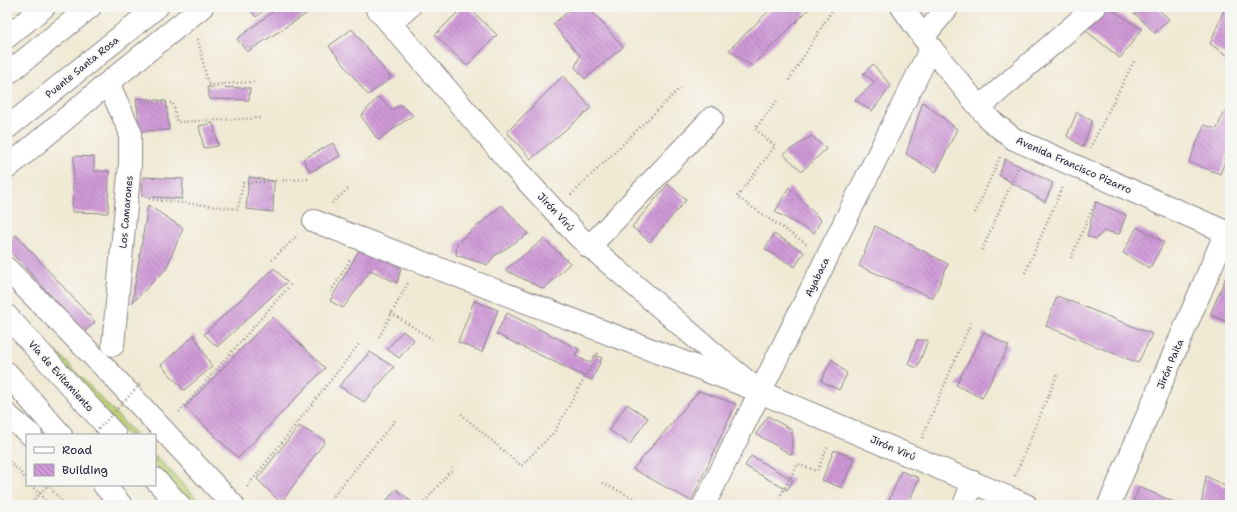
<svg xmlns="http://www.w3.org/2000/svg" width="1237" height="512" font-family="'Shantell Sans',sans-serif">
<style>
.grass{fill:url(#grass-dots);stroke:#707c5a}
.building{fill:url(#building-back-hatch)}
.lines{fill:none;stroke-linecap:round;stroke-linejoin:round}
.minor-casing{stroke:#898687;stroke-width:24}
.major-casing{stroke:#898687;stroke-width:24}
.highway-casing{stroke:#898687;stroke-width:24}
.path{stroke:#898687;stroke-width:2.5;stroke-dasharray:1 3;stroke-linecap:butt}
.minor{stroke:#fff;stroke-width:22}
.major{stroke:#fff;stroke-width:22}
.highway{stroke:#fff;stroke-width:22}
.path-bridge{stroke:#898687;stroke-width:2.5;stroke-dasharray:1 3;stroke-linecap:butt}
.labels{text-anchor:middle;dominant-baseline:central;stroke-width:3.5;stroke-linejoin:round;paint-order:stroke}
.street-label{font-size:10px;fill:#22223b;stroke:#f6f6f2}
</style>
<defs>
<pattern id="grass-dots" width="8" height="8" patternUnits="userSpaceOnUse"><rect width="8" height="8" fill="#bfd67a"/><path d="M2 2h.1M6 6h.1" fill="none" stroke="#a4b76a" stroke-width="1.8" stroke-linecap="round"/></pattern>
<pattern id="building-back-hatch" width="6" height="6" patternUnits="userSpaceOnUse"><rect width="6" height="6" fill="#cf99d7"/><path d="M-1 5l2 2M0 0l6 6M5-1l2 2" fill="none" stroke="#a87cb0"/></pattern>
</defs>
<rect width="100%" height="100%" fill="#f6f6f2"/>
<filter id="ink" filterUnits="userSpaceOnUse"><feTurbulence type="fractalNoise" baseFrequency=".025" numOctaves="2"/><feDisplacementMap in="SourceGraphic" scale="8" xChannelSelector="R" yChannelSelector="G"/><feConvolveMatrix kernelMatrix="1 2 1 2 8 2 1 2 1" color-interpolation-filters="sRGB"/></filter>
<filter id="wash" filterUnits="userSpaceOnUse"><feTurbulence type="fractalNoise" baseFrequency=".012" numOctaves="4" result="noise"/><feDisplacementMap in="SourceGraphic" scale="16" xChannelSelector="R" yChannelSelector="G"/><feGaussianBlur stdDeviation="0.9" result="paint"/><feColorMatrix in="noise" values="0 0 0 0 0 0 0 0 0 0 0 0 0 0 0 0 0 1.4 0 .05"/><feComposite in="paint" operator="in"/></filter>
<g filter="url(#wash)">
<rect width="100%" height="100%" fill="#f0e9d3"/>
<!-- grass -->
<g class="grass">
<polygon points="49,351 57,352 136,435 127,435"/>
<polygon points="155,455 203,505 192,505 155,465"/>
</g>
<g id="blocks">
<!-- building -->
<g class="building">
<polygon points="248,7 268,7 256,17"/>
<polygon points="279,7 317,7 247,52 237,39"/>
<polygon points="463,7 468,7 497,35 467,66 435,35"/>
<polygon points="574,7 588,7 623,47 585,79 575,67 580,56 553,24"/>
<polygon points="773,7 807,7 809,9 752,66 729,50"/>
<polygon points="1098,7 1108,7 1142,29 1120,58 1075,22"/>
<polygon points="1128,7 1156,7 1169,19 1155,33"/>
<polygon points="1225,7 1230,7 1230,57 1210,44"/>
<polygon points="352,29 391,78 368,95 329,46"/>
<polygon points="873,64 891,86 872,111 855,100 875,82 863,74"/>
<polygon points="563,76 591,108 531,159 507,132"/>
<polygon points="207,87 250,88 249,100 210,99"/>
<polygon points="378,97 392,110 401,105 413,115 378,140 361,116"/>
<polygon points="136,98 166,101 169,130 140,131"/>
<polygon points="923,102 957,129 936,172 906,154"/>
<polygon points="1224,111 1230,114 1230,149 1220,174 1189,162 1204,125 1217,129"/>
<polygon points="1077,112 1092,121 1083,147 1067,136"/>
<polygon points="213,123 218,146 204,148 199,126"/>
<polygon points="812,136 826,149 802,171 783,154"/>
<polygon points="333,143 340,156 310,172 303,159"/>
<polygon points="74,156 94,157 94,171 109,171 108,213 72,212"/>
<polygon points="1005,159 1053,183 1045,202 999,175"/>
<polygon points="143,177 183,179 182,199 142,196"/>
<polygon points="249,177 274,181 273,212 246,209"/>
<polygon points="668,184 686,200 650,242 632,227"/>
<polygon points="789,187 821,220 814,233 775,212"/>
<polygon points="1096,202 1126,215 1119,234 1104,231 1096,239 1087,236"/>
<polygon points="148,205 183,228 166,269 132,303"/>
<polygon points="502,205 528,234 494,256 488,265 456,255 457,243"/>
<polygon points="875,226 948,264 933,298 859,266"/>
<polygon points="1137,227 1164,242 1150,268 1123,253"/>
<polygon points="774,234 804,252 795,267 765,249"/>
<polygon points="16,235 95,322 84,332 7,248 7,242"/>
<polygon points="544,239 570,263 544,289 505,270"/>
<polygon points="361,247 401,268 397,283 371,270 343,308 330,301"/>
<polygon points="1230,267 1230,323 1210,315"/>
<polygon points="274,268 287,282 217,347 204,334"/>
<polygon points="1057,296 1152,334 1138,363 1046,326"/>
<polygon points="474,301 498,310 482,352 458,342"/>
<polygon points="507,313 579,349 575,356 590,363 595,355 602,358 592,380 496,334"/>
<polygon points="272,317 325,368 238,458 185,407"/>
<polygon points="403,331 414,340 399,358 387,349"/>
<polygon points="984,332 1009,346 982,398 956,385"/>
<polygon points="194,335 212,367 184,390 161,365"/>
<polygon points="917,340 928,340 917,368 908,364"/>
<polygon points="370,352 394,367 364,402 339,386"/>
<polygon points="832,359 847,374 839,390 821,381"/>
<polygon points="699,391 736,404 691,501 633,469"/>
<polygon points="627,404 648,418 630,444 609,430"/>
<polygon points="768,416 792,430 792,455 756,434"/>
<polygon points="299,426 325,441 281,503 257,479"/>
<polygon points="834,450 854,458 842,488 822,480"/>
<polygon points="751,456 793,480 787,490 745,466"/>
<polygon points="901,471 919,478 908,505 892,505 888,503"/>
<polygon points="1206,476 1230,489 1230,505 1201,505"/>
<polygon points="1139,487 1181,505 1132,505"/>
<polygon points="396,489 414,504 413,505 383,505"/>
</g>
</g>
</g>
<g filter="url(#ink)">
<use href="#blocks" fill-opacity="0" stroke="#898687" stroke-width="1"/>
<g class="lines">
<!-- minor casing -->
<g class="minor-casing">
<g id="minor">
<polyline points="390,23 409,7"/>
<polyline points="923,37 948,7"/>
<polyline points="108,83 130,131 130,164 113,345"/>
<polyline points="980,107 1095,7"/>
<polyline points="314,221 754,389"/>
<polyline points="589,247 712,118"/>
<polyline points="7,415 31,435"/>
<polyline points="704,505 931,48"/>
<polyline points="964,505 973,482"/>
</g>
</g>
<!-- major casing -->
<g class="major-casing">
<g id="major">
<polyline points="376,7 513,166 579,237 726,364 760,392 1026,505"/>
<polyline points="902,7 931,48 990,120 1014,139 1226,232 1109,505"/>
<polyline points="7,37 44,7"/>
<polyline points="7,74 90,7"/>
<polyline points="7,128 157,7"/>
<polyline points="7,168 108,83 202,7"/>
</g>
</g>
<!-- highway casing -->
<g class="highway-casing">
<g id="highway">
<polyline points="7,269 109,372 233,505"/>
<polyline points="7,316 115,435"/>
<polyline points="7,373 61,435"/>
<polyline points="155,479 179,505"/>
<polyline points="104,485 121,505"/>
</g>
</g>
<!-- path -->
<g class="path">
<polyline points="198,39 208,85 254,82"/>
<polyline points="789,80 834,7"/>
<polyline points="777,101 755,129 775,146 737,197 808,245"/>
<polyline points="142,102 173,103 177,122 262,118"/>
<polyline points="1090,148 1134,61"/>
<polyline points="571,195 682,86"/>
<polyline points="149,199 238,209 243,183 308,179"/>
<polyline points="332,203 349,188"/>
<polyline points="975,213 1000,157"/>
<polyline points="982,250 1019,166"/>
<polyline points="1071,258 1096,200"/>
<polyline points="272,260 298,235"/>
<polyline points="1025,273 1063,186"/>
<polyline points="331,292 351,258"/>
<polyline points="391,313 432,339"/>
<polyline points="379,337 409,281"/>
<polyline points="179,412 292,283"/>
<polyline points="461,414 521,466 555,431 598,353"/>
<polyline points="922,438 971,322"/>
<polyline points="7,459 27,480"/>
<polyline points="1015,476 1057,375"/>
<polyline points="603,483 647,505"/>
<polyline points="31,485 50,505"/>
<polyline points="48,485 65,505"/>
<polyline points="247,487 359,344"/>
<polyline points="326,505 396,419"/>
<polyline points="422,505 453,468"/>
<polyline points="775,505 798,464 817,471 828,446"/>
</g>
<!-- minor -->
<use href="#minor" class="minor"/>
<!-- major -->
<use href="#major" class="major"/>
<!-- highway -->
<use href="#highway" class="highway"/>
<!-- path-bridge -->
<g class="path-bridge">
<polyline points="93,435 142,382"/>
<polyline points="29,505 48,485"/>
</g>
</g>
</g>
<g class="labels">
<!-- street labels -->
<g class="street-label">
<text transform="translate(82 67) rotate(-39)">Puente Santa Rosa</text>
<text transform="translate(1074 165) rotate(24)">Avenida Francisco Pizarro</text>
<text transform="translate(126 212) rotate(-85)">Los Camarones</text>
<text transform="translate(556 212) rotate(47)">Jirón Virú</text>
<text transform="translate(817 277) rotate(-64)">Ayabaca</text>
<text transform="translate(1170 364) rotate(-67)">Jirón Paita</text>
<text transform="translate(61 376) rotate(48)">Vía de Evitamiento</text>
<text transform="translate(893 448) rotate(23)">Jirón Virú</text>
</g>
</g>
<!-- margin -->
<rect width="1237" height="512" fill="none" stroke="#f6f6f2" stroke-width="24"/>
<!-- legend -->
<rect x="26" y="434" width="130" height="52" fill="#f6f6f2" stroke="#a1a1a9"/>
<rect x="34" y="447" width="20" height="6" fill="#ffffff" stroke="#a1a1a9"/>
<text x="62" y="454" font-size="12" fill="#22223b">Road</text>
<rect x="34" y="464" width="20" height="12" fill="url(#building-back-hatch)" stroke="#a1a1a9"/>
<text x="62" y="474" font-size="12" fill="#22223b">Building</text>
</svg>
